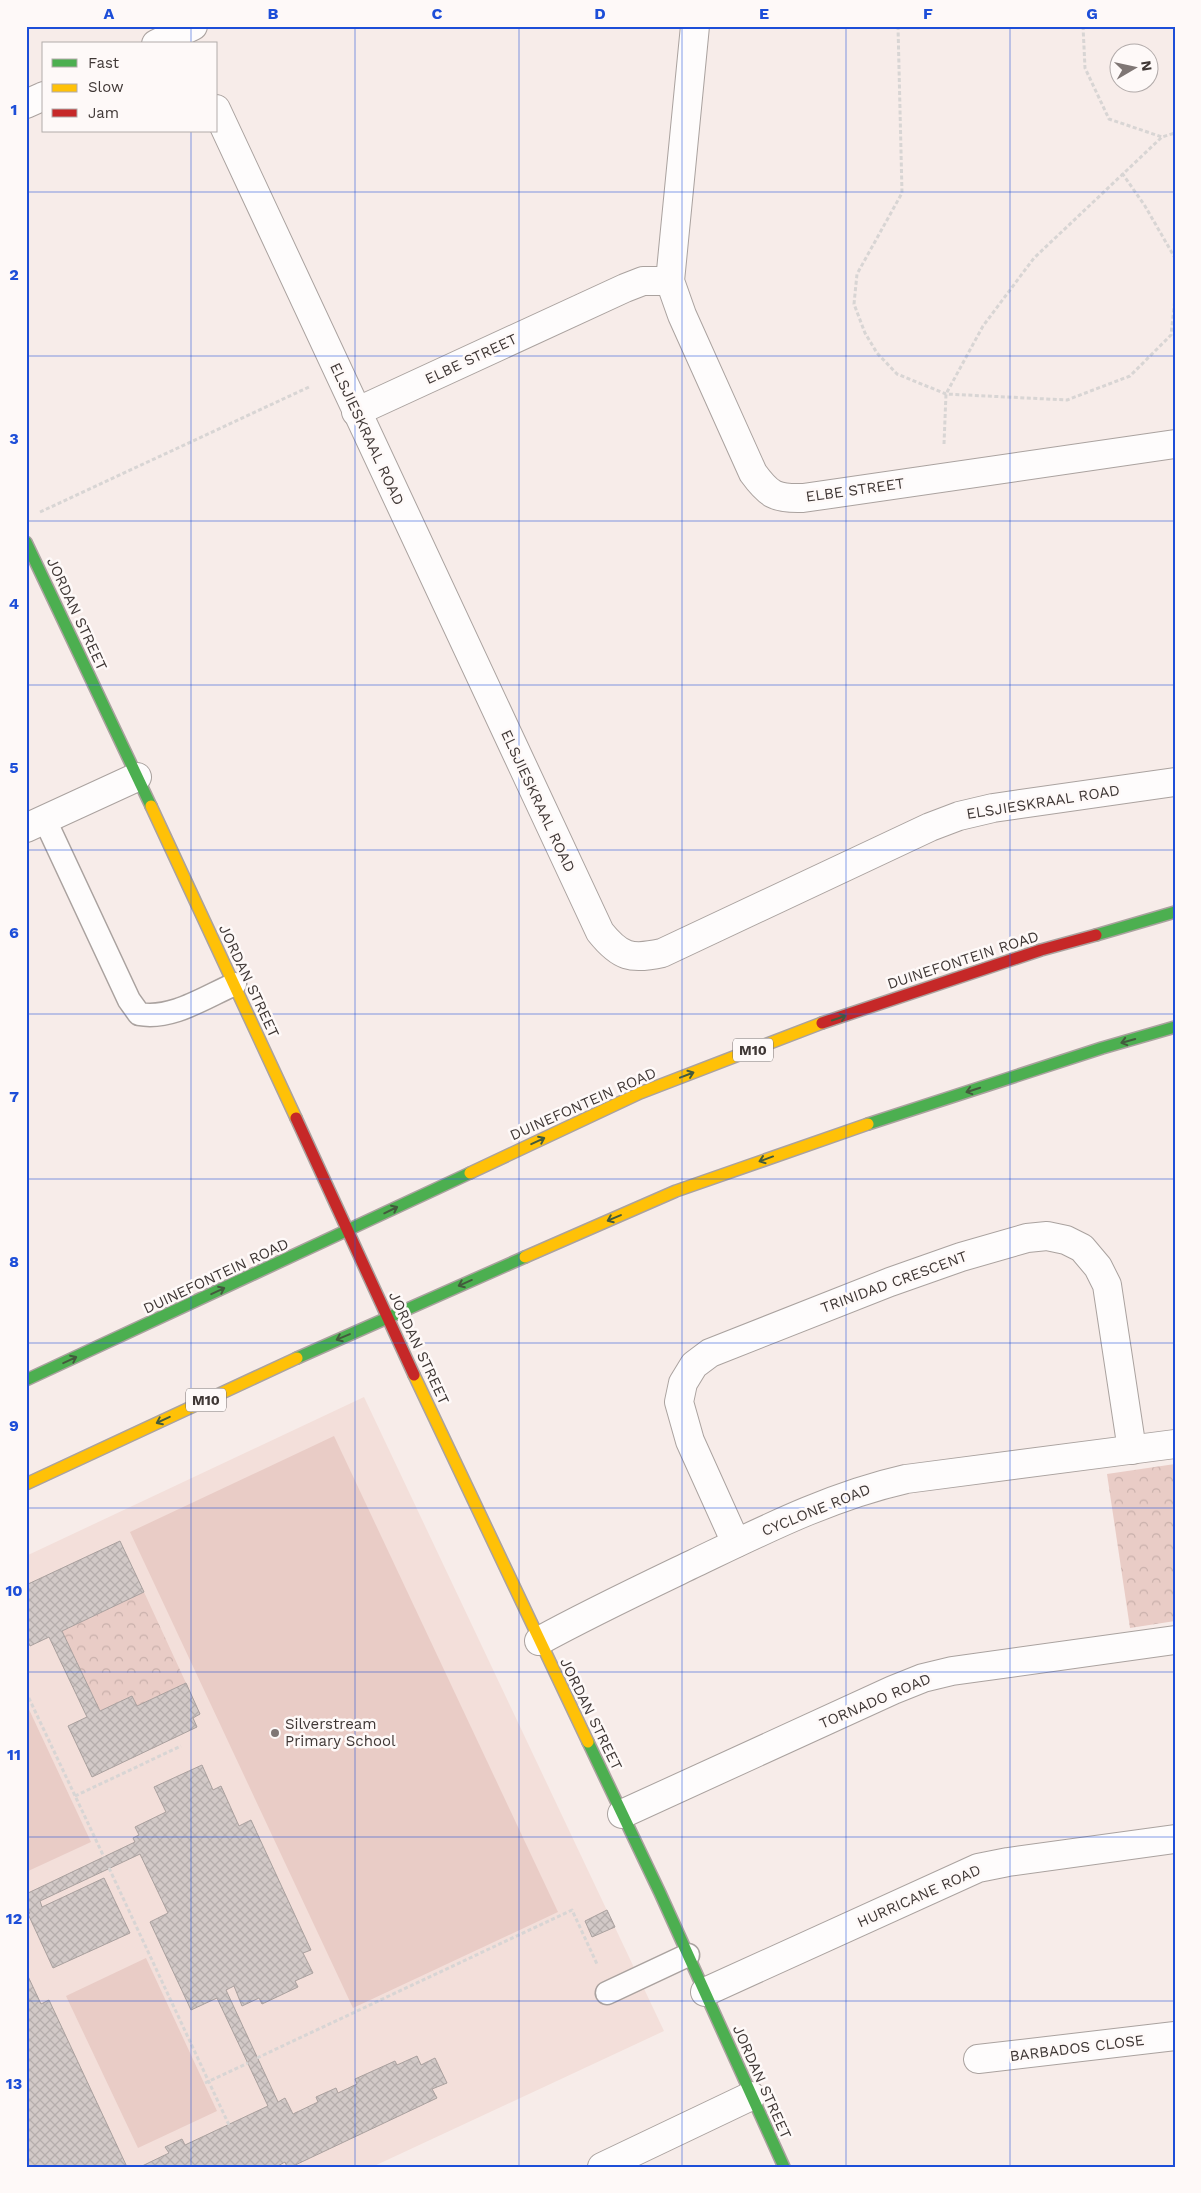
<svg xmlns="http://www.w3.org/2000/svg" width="1201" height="2193" font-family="'Work Sans',sans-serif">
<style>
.built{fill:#f3dfda}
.forest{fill:url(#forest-crowns)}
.pitch{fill:#e9ccc6}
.building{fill:url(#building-cross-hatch);stroke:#a9a09e}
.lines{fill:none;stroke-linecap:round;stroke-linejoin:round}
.lane-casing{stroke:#aaa29f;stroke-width:25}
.street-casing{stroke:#aaa29f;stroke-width:30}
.fast-casing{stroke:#aaa29f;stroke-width:14}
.slow-casing{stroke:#aaa29f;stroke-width:14}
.jam-casing{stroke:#aaa29f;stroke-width:14}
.path{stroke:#d8d5d4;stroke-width:3;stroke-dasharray:4 2.5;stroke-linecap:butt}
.lane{stroke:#fefcfc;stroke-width:22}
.street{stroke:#fefcfc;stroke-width:28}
.fast{stroke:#4caf50;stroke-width:11}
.slow{stroke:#ffc107;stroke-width:11}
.jam{stroke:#c62828;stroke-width:11}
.oneway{stroke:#435b3d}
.grid{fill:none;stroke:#1d4ed8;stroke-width:1;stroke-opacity:0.55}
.poi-dot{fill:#7f7674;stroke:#fef9f8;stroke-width:2}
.labels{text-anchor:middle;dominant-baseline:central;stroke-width:5;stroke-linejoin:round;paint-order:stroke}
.shield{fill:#fef9f8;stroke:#787170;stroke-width:1}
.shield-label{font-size:14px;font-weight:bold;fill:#3f3735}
.street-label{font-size:15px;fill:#3f3735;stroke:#fef9f8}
.poi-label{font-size:15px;fill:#3f3735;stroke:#fef9f8;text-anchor:start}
.neatline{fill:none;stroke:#1d4ed8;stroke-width:2}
.grid-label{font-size:16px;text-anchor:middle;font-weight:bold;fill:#1d4ed8}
</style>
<defs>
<pattern id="forest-crowns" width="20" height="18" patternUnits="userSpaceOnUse" patternTransform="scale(1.25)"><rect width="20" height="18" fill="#e9ccc6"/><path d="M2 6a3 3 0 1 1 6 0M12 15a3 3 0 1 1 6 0" fill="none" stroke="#c9b0ab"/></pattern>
<pattern id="building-cross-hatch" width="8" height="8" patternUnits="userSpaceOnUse" patternTransform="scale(1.25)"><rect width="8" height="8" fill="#d2c9c7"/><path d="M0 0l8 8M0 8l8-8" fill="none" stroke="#b5adac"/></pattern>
</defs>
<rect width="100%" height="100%" fill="#f7ece9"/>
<!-- built -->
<polygon class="built" points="364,1397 664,2031 372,2167 26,2167 26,1556"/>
<!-- forest -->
<g class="forest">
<polygon points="1175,1464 1175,1621 1130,1628 1107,1474"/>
<polygon points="144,1592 186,1683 137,1706 132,1696 100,1711 62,1631"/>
</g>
<!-- pitch -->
<g class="pitch">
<polygon points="334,1436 558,1912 353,2008 130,1532"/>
<polygon points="26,1703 91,1842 26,1872"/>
<polygon points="146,1958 217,2111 138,2148 66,1996"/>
</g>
<!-- building -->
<g class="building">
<polygon points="120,1541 144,1592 62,1631 100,1711 132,1696 137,1706 186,1683 200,1714 193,1718 197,1727 92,1777 68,1726 87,1717 49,1637 30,1646 26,1637 26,1585"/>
<polygon points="202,1765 213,1790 221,1786 239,1826 251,1820 311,1950 303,1953 313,1973 295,1981 298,1987 262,2004 259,1998 242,2006 234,1986 226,1990 278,2102 285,2098 293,2114 318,2102 316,2097 336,2088 338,2093 357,2084 355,2079 395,2061 397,2065 417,2056 421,2065 435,2058 447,2083 432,2089 437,2098 291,2167 287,2167 285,2162 276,2167 140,2167 169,2153 165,2147 182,2139 185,2145 268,2106 217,1998 191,2010 150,1922 168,1913 140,1854 40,1901 42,1907 104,1878 130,1933 53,1968 28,1914 30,1913 26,1908 26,1894 135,1842 133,1838 139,1835 135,1827 166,1812 154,1787"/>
<polygon points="607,1910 615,1927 592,1937 585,1921"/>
<polygon points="26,1972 41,2004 49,2000 127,2167 26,2167"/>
</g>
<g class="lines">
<!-- lane casing -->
<g class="lane-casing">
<g id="lane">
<path d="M45,820L129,1000L139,1014C172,1020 205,997 235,984"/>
<polyline points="607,1993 688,1955"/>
</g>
</g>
<!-- street casing -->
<g class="street-casing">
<g id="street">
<path d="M695,26L670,281L682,315L753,473C769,495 776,499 803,498L1175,444"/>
<polyline points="156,44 193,26"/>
<polyline points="26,104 44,96"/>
<path d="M216,109L600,932C620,957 631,960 662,953L930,827L959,816L993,808L1175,782"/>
<polyline points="356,412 625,288 643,281 670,281"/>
<polyline points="26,828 137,777"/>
<polyline points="736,1543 690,1441 679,1402 683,1383 694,1365 710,1353 890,1282 961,1257 1027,1238 1047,1236 1066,1240 1082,1248 1098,1267 1107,1285 1132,1450"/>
<path d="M539,1641C590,1613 643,1588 695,1563C764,1530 831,1496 906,1479L1175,1444"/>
<polyline points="622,1814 893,1690 923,1678 952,1671 1175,1640"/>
<polyline points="705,1992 978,1868 1008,1862 1175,1839"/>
<polyline points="978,2059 1175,2036"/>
<polyline points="602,2167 751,2096"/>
</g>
</g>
<!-- fast casing -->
<g class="fast-casing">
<g id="fast">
<polyline points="26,542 151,806"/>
<polyline points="1096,935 1175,912"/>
<polyline points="868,1124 1102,1048 1175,1027"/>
<polyline points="297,1358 525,1257"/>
<polyline points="26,1380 470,1173"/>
<polyline points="588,1742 660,1893 784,2167"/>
</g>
</g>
<!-- slow casing -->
<g class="slow-casing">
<g id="slow">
<polyline points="151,806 296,1118"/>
<polyline points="470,1173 640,1093 822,1023"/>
<polyline points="525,1257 676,1191 868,1124"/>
<polyline points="414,1375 588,1742"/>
<polyline points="26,1484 297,1358"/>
</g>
</g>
<!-- jam casing -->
<g class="jam-casing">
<g id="jam">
<polyline points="822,1023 1041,950 1096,935"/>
<polyline points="296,1118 414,1375"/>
</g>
</g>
<!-- path -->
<g class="path">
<polyline points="898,26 902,193 857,274 854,304 865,333 877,353 897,374 946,394 1067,400 1130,376 1171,335 1175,298"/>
<polyline points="1083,26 1085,68 1109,119 1162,137"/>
<polyline points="1122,173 1145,206 1175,258"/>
<polyline points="944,444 946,394 983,326 1034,258 1162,137 1175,133"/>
<polyline points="40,512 309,387"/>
<polyline points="26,1692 104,1857"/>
<polyline points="75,1796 181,1746"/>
<polyline points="109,1868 229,2125"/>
<polyline points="257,2058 572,1910 597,1964"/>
<polyline points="205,2083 248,2063"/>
</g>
<!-- lane -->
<use href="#lane" class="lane"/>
<!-- street -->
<use href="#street" class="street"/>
<!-- fast -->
<use href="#fast" class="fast"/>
<!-- slow -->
<use href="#slow" class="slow"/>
<!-- jam -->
<use href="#jam" class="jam"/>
</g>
<!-- one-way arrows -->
<defs><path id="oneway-shaft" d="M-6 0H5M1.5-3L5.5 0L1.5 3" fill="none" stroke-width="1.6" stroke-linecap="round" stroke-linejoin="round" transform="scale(1.25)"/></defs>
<g class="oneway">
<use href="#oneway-shaft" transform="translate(839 1018) rotate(-19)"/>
<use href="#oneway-shaft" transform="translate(1128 1041) rotate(164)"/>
<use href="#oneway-shaft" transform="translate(687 1075) rotate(-21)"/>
<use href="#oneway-shaft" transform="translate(973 1090) rotate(162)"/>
<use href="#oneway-shaft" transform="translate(538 1141) rotate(-25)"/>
<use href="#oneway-shaft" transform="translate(766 1159) rotate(160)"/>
<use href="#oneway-shaft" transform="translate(391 1210) rotate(-26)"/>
<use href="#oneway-shaft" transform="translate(614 1218) rotate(157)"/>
<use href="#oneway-shaft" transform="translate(465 1283) rotate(156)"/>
<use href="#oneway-shaft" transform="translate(218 1291) rotate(-25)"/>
<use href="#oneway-shaft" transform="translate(343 1337) rotate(157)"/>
<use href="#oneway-shaft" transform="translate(70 1360) rotate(-25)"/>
<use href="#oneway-shaft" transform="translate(163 1420) rotate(155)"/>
</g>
<!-- grid -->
<path class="grid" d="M191,26V44M355,26V2167M519,26V2167M682,26V2167M846,26V2167M1010,26V2167M191,131V2167M26,192H1175M26,356H1175M26,521H1175M26,685H1175M26,850H1175M26,1014H1175M26,1179H1175M26,1343H1175M26,1508H1175M26,1672H1175M26,1837H1175M26,2001H1175"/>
<!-- markers -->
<circle class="poi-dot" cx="275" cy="1733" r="5"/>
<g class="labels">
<!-- shield labels -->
<g class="shield">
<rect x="733" y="1038.5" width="40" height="23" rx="4"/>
<rect x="186" y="1388.5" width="40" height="23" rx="4"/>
</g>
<g class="shield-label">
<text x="753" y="1050">M10</text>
<text x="206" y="1400">M10</text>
</g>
<!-- street labels -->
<g class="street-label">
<text transform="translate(471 359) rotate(-25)">ELBE STREET</text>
<text transform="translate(367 434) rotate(65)">ELSJIESKRAAL ROAD</text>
<text transform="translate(855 490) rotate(-8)">ELBE STREET</text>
<text transform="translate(77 614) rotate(65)">JORDAN STREET</text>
<text transform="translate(538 801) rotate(65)">ELSJIESKRAAL ROAD</text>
<text transform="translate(1043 802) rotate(-9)">ELSJIESKRAAL ROAD</text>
<text transform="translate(963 960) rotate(-18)">DUINEFONTEIN ROAD</text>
<text transform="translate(249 981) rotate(65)">JORDAN STREET</text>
<text transform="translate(583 1104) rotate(-24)">DUINEFONTEIN ROAD</text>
<text transform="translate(216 1276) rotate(-25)">DUINEFONTEIN ROAD</text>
<text transform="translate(894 1282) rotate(-20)">TRINIDAD CRESCENT</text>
<text transform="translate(419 1348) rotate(65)">JORDAN STREET</text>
<text transform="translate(816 1510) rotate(-22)">CYCLONE ROAD</text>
<text transform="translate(875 1701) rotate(-23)">TORNADO ROAD</text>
<text transform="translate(591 1714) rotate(64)">JORDAN STREET</text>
<text transform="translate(919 1896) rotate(-24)">HURRICANE ROAD</text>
<text transform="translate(1077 2048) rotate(-7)">BARBADOS CLOSE</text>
<text transform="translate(762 2082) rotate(66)">JORDAN STREET</text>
</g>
<!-- poi labels -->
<g class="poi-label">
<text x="285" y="1724">Silverstream<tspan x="285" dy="17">Primary School</tspan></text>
</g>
</g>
<!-- border -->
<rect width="1201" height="2193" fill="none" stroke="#fef9f8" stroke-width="55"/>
<!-- legend -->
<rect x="42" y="42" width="175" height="90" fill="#fef9f8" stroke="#b2abaa"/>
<rect x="52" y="59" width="25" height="8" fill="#4caf50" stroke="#b2abaa"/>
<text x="88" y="68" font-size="15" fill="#3f3735">Fast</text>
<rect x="52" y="84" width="25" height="8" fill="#ffc107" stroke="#b2abaa"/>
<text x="88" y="92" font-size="15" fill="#3f3735">Slow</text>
<rect x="52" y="109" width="25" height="8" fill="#c62828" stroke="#b2abaa"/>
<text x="88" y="118" font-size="15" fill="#3f3735">Jam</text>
<!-- north arrow -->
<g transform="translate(1134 68) rotate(81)"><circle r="24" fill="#fef9f8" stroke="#b2abaa"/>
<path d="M0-4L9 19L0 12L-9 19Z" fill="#7f7674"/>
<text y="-8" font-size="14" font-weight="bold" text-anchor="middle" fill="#3f3735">N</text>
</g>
<rect x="28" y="28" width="1146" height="2138" class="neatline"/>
<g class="grid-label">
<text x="109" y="19">A</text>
<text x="273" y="19">B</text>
<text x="437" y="19">C</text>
<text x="600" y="19">D</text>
<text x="764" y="19">E</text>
<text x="928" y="19">F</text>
<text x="1092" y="19">G</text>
<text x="14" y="115">1</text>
<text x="14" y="280">2</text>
<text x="14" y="444">3</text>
<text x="14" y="609">4</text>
<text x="14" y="773">5</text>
<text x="14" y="938">6</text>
<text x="14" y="1102">7</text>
<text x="14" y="1267">8</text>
<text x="14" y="1431">9</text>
<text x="14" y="1596">10</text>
<text x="14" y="1760">11</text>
<text x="14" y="1924">12</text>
<text x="14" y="2089">13</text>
</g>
</svg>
